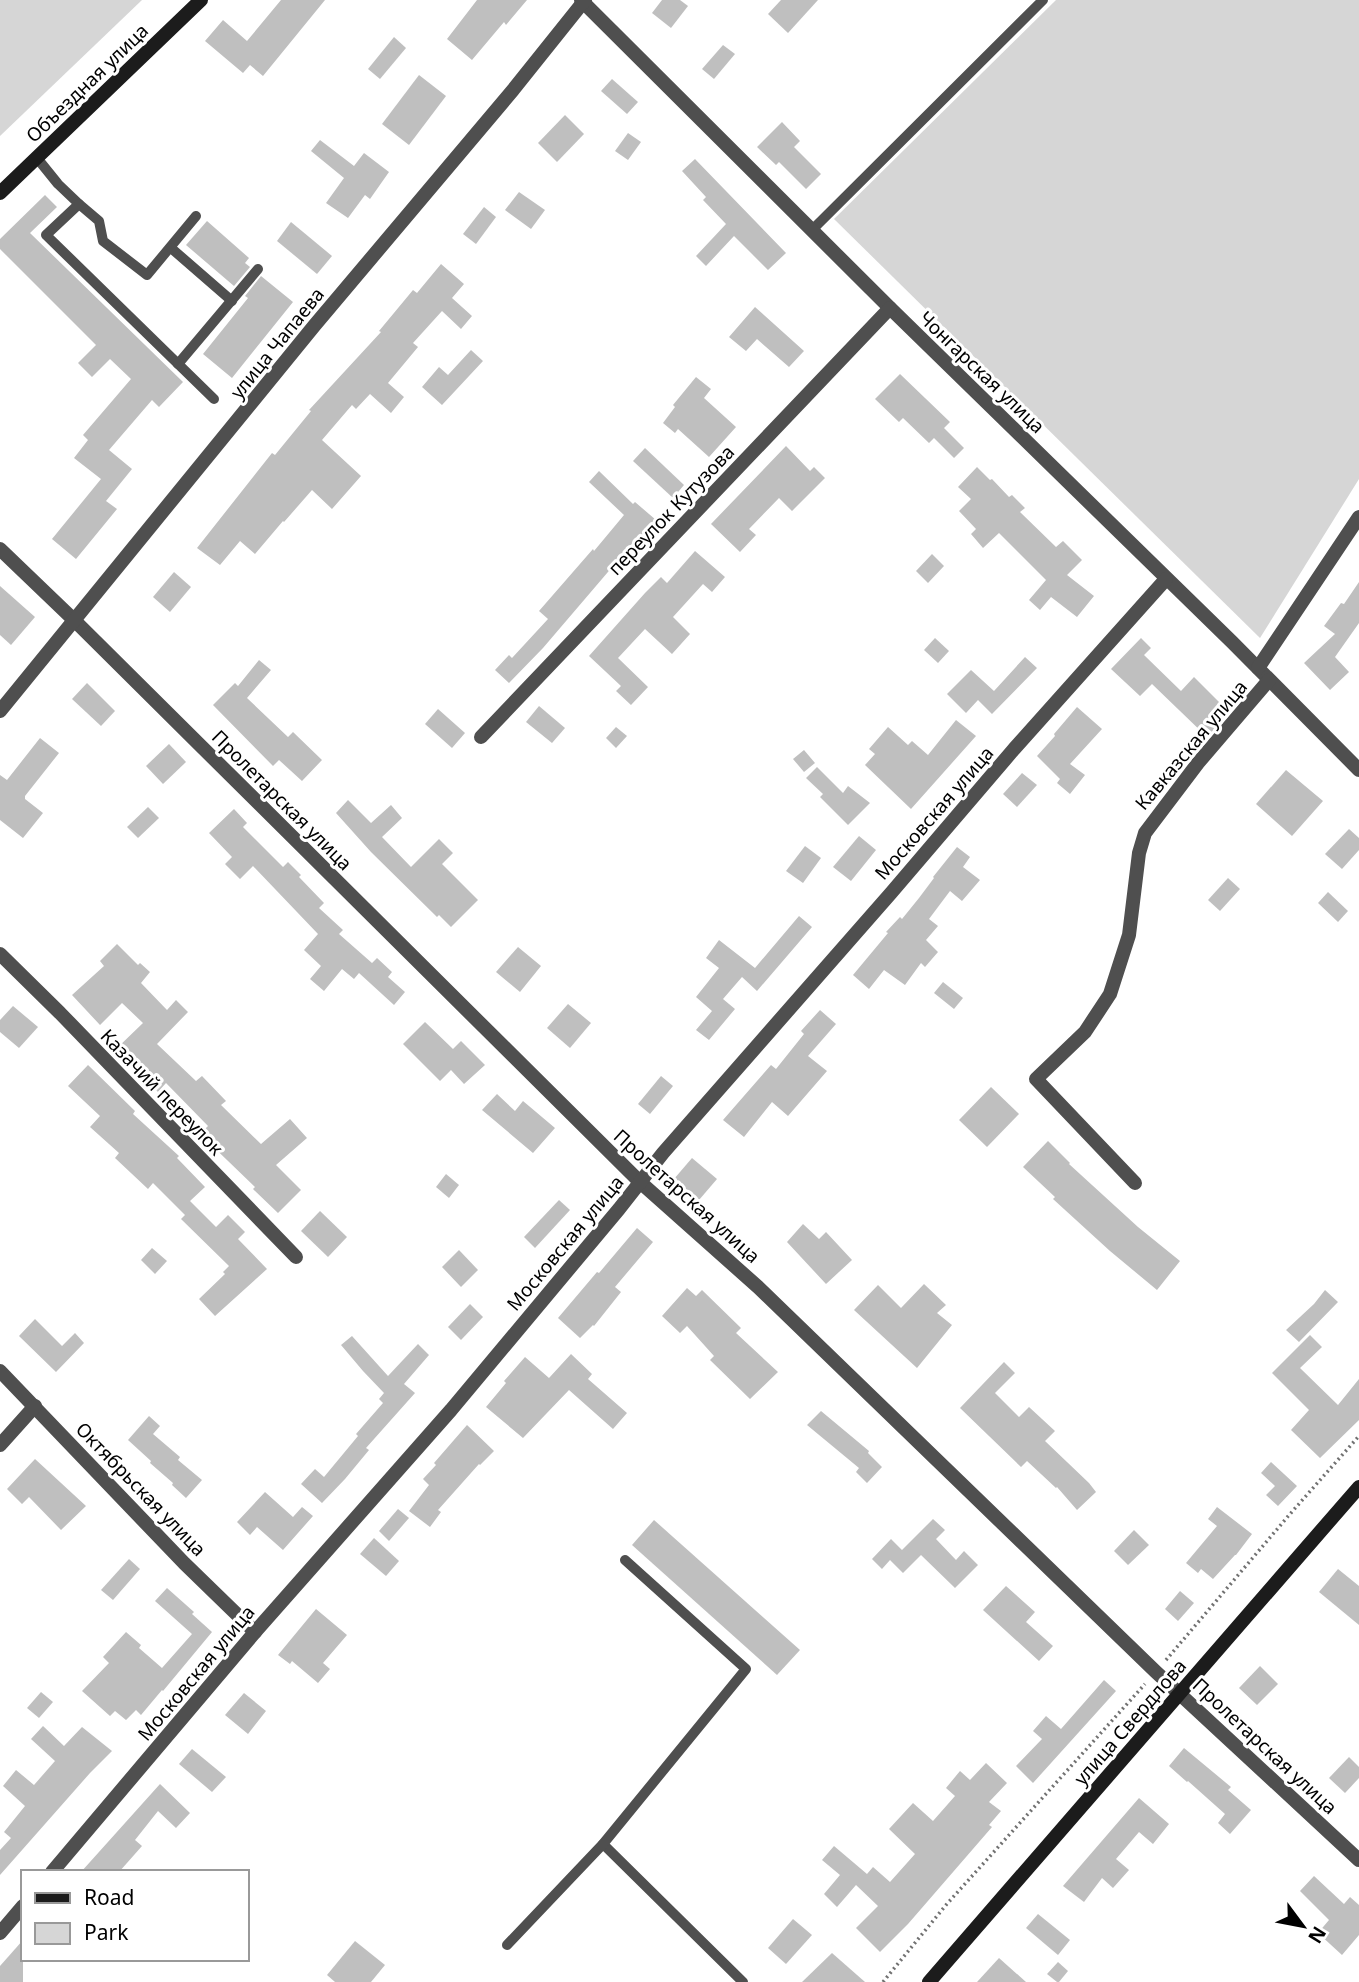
<svg xmlns="http://www.w3.org/2000/svg" width="1359" height="1982" font-family="'Noto Sans',sans-serif">
<style>
.green{fill:#d6d6d6}
.building{fill:#bfbfbf}
.lines{fill:none;stroke-linecap:round;stroke-linejoin:round}
.path{stroke:#717171;stroke-width:3.5;stroke-dasharray:2 3.5;stroke-linecap:butt}
.lane{stroke:#4f4f4f;stroke-width:10}
.street{stroke:#4f4f4f;stroke-width:14}
.secondary{stroke:#1c1c1c;stroke-width:14}
.labels{text-anchor:middle;dominant-baseline:central;stroke-width:6;stroke-linejoin:round;paint-order:stroke}
.street-label{font-size:19px;fill:#000;stroke:#fff}
</style>
<rect width="100%" height="100%" fill="#fff"/>
<!-- green -->
<g class="green">
<polygon points="0,0 142,0 0,136"/>
<polygon points="1056,0 1359,0 1359,479 1260,638 834,219"/>
</g>
<!-- building -->
<g class="building">
<polygon points="281,0 325,0 263,76 250,65 243,73 205,41 223,20 247,41"/>
<polygon points="477,0 527,0 506,25 504,22 472,60 447,39"/>
<polygon points="662,0 680,0 688,6 671,28 652,13"/>
<polygon points="781,0 818,0 788,33 768,14"/>
<polygon points="394,37 406,48 380,79 368,69"/>
<polygon points="723,45 735,54 714,79 702,69"/>
<polygon points="419,75 446,96 409,145 382,124"/>
<polygon points="612,79 638,102 627,114 601,91"/>
<polygon points="565,115 584,134 557,162 538,143"/>
<polygon points="782,122 800,141 794,147 821,174 806,189 779,162 776,165 757,147"/>
<polygon points="628,133 641,142 628,160 615,151"/>
<polygon points="320,140 354,166 364,153 389,172 370,199 365,195 348,218 326,203 344,178 311,151"/>
<polygon points="695,159 786,253 768,270 734,236 706,266 696,256 726,224 703,200 706,197 682,171"/>
<polygon points="519,192 545,210 531,229 505,210"/>
<polygon points="45,195 57,207 30,233 183,382 159,407 152,400 109,450 132,469 106,501 117,509 76,559 52,539 101,479 74,458 88,440 83,435 131,379 110,359 92,377 78,363 96,345 0,249 0,239"/>
<polygon points="484,207 496,217 476,244 463,234"/>
<polygon points="207,221 249,258 245,263 250,267 234,286 186,245"/>
<polygon points="291,222 332,256 317,274 277,241"/>
<polygon points="441,264 464,284 452,298 472,316 461,329 442,311 413,343 418,347 388,383 404,397 391,413 370,394 356,409 352,405 322,440 361,476 332,509 312,490 284,522 283,521 255,554 240,541 220,565 197,548 272,453 275,455 311,411 309,410 381,332 379,331 413,290 417,293"/>
<polygon points="261,276 293,302 232,378 203,354 248,298 245,296"/>
<polygon points="755,307 804,351 789,367 757,339 746,351 729,337"/>
<polygon points="471,350 483,361 442,405 422,387 439,367 448,375"/>
<polygon points="900,374 950,422 944,428 964,448 954,458 934,438 929,443 903,418 899,422 875,399"/>
<polygon points="696,377 711,389 704,398 736,427 709,457 678,429 675,433 663,423 675,407 673,405"/>
<polygon points="786,446 810,471 814,467 825,478 792,511 779,498 749,529 756,535 740,552 711,524"/>
<polygon points="645,448 684,485 673,498 633,461"/>
<polygon points="977,467 990,480 992,479 1009,497 1012,495 1025,508 1020,512 1056,547 1063,541 1082,560 1067,575 1094,596 1077,617 1051,597 1040,610 1029,600 1046,580 999,533 983,548 971,534 976,529 959,511 971,499 958,487"/>
<polygon points="599,471 633,504 635,502 656,520 639,540 637,538 543,648 509,683 495,670 509,655 512,658 548,619 539,611 593,549 594,551 624,515 589,482"/>
<polygon points="695,551 725,577 712,592 703,584 673,617 690,634 672,654 645,629 618,658 648,687 631,705 616,691 621,686 589,656 645,593 661,577 667,583"/>
<polygon points="932,554 944,566 928,583 916,571"/>
<polygon points="174,572 191,587 170,612 153,597"/>
<polygon points="1359,582 1359,623 1335,657 1349,672 1330,690 1304,663 1335,634 1324,626 1341,603 1344,604"/>
<polygon points="0,586 35,617 11,645 0,635"/>
<polygon points="935,638 949,651 938,663 924,650"/>
<polygon points="1141,638 1151,648 1144,655 1181,691 1194,677 1229,712 1207,737 1152,684 1140,696 1111,669"/>
<polygon points="1025,657 1037,668 992,714 978,700 966,713 947,694 971,670 994,691"/>
<polygon points="259,660 271,670 247,698 288,737 293,732 322,760 302,781 279,760 273,766 213,705 235,683 238,686"/>
<polygon points="87,683 115,711 101,726 72,699"/>
<polygon points="539,706 565,728 552,743 526,722"/>
<polygon points="1077,707 1102,729 1070,764 1085,775 1070,794 1057,783 1060,779 1037,756 1055,736 1054,734"/>
<polygon points="438,709 465,733 452,748 425,724"/>
<polygon points="956,720 976,736 911,809 865,765 875,754 869,749 888,727 908,745 912,741 928,755"/>
<polygon points="616,727 627,736 616,748 606,738"/>
<polygon points="40,738 59,753 25,796 25,799 43,813 23,838 0,820 0,775 7,780"/>
<polygon points="169,744 186,762 163,784 146,766"/>
<polygon points="804,750 815,763 804,772 793,759"/>
<polygon points="817,767 843,793 848,786 870,803 848,825 820,797 823,794 806,778"/>
<polygon points="1286,770 1323,801 1292,836 1256,804"/>
<polygon points="1022,773 1037,785 1017,807 1003,794"/>
<polygon points="348,800 371,823 391,805 402,818 382,837 411,867 439,839 453,853 442,864 478,900 451,927 439,915 437,917 371,852 336,813"/>
<polygon points="148,807 159,818 138,838 127,827"/>
<polygon points="234,809 247,823 243,827 283,867 288,862 301,875 299,877 324,903 319,908 343,930 339,934 372,963 377,958 392,972 388,977 405,992 394,1005 359,973 354,979 342,969 324,991 310,979 321,966 304,950 318,934 253,866 240,879 225,864 232,857 209,833"/>
<polygon points="1349,829 1359,838 1359,850 1342,869 1325,854"/>
<polygon points="859,836 876,850 851,881 833,867"/>
<polygon points="805,846 821,858 803,883 786,871"/>
<polygon points="957,847 970,857 963,867 980,880 962,901 950,891 929,919 938,926 926,940 938,952 925,967 921,963 905,985 884,970 869,989 853,975 888,933 886,932 900,917 902,919 919,898 934,878 933,877"/>
<polygon points="1228,878 1240,889 1220,911 1208,900"/>
<polygon points="1328,892 1348,911 1338,922 1318,903"/>
<polygon points="799,916 812,927 757,991 742,977 723,999 735,1009 709,1040 696,1030 712,1011 696,997 719,968 706,958 719,940 755,968"/>
<polygon points="117,944 138,965 140,963 150,972 141,983 167,1010 176,1000 188,1012 157,1044 196,1081 202,1076 226,1101 221,1105 261,1144 290,1119 307,1138 276,1165 301,1190 278,1213 253,1189 255,1187 200,1134 208,1126 166,1083 158,1092 116,1049 143,1023 122,1003 100,1025 72,995 104,966 100,961"/>
<polygon points="518,947 541,966 520,992 496,972"/>
<polygon points="943,982 963,998 954,1009 934,993"/>
<polygon points="568,1004 591,1023 570,1048 547,1028"/>
<polygon points="13,1006 38,1027 19,1048 0,1032 0,1020"/>
<polygon points="820,1010 836,1024 808,1056 827,1071 788,1116 772,1102 744,1137 723,1120 771,1065 776,1069 804,1034 801,1031"/>
<polygon points="425,1022 453,1049 461,1041 485,1065 464,1084 451,1070 440,1081 403,1044"/>
<polygon points="88,1065 135,1111 133,1114 179,1156 177,1158 205,1187 190,1201 216,1227 228,1215 245,1232 238,1239 267,1269 215,1316 199,1299 225,1274 223,1272 229,1266 181,1219 185,1215 153,1183 148,1189 115,1158 119,1153 90,1127 100,1116 68,1086"/>
<polygon points="661,1076 673,1086 650,1114 638,1104"/>
<polygon points="991,1087 1019,1114 987,1147 959,1120"/>
<polygon points="497,1094 515,1111 523,1101 555,1128 533,1153 482,1110"/>
<polygon points="1048,1141 1070,1163 1069,1164 1138,1227 1180,1261 1157,1290 1110,1251 1053,1199 1055,1197 1023,1167"/>
<polygon points="692,1158 717,1179 699,1200 674,1179"/>
<polygon points="446,1174 459,1185 449,1198 436,1187"/>
<polygon points="559,1200 570,1210 535,1248 524,1237"/>
<polygon points="320,1211 347,1237 328,1257 301,1231"/>
<polygon points="803,1224 819,1239 826,1232 852,1260 826,1284 787,1242"/>
<polygon points="637,1228 653,1242 615,1287 621,1292 594,1326 593,1325 580,1338 558,1318 597,1272 599,1273"/>
<polygon points="152,1248 167,1261 155,1274 141,1260"/>
<polygon points="459,1250 478,1270 461,1287 442,1267"/>
<polygon points="924,1284 946,1305 937,1313 952,1325 917,1368 854,1310 878,1285 901,1308"/>
<polygon points="687,1288 696,1296 702,1290 741,1328 736,1333 778,1372 750,1399 710,1360 714,1356 687,1326 680,1333 662,1316"/>
<polygon points="1325,1290 1338,1302 1299,1342 1286,1330 1314,1304"/>
<polygon points="470,1304 483,1317 461,1340 448,1327"/>
<polygon points="35,1319 62,1346 75,1333 84,1343 56,1372 19,1336"/>
<polygon points="1310,1335 1322,1347 1300,1368 1338,1405 1359,1379 1359,1420 1320,1458 1291,1430 1309,1410 1272,1373"/>
<polygon points="352,1336 388,1376 418,1344 429,1355 404,1384 415,1393 366,1448 369,1450 345,1479 322,1503 301,1484 315,1469 324,1477 358,1436 356,1434 383,1403 379,1399 384,1393 363,1371 341,1345"/>
<polygon points="571,1354 592,1374 588,1379 627,1413 613,1429 569,1390 523,1438 486,1407 506,1383 504,1381 525,1357 549,1378"/>
<polygon points="1004,1362 1015,1373 995,1393 1019,1417 1029,1407 1055,1431 1045,1441 1089,1483 1096,1492 1077,1510 1057,1487 1056,1488 1027,1461 1021,1467 960,1408"/>
<polygon points="821,1411 869,1451 868,1453 882,1467 867,1483 856,1472 859,1468 807,1425"/>
<polygon points="149,1416 160,1426 153,1434 180,1457 178,1460 202,1480 186,1498 172,1485 173,1483 150,1463 151,1461 128,1440"/>
<polygon points="467,1425 494,1451 480,1465 479,1464 438,1510 441,1512 430,1527 409,1511 429,1485 423,1479 436,1465 434,1463"/>
<polygon points="35,1459 86,1506 61,1530 29,1497 22,1504 7,1489"/>
<polygon points="1271,1462 1297,1486 1278,1506 1266,1495 1275,1486 1261,1473"/>
<polygon points="265,1492 293,1517 302,1507 313,1516 283,1550 257,1527 250,1535 237,1522"/>
<polygon points="1217,1507 1252,1534 1236,1555 1235,1555 1213,1579 1201,1569 1198,1573 1186,1563 1217,1526 1208,1519"/>
<polygon points="398,1509 409,1518 389,1541 379,1531"/>
<polygon points="933,1519 945,1530 936,1539 956,1560 964,1551 978,1565 955,1588 921,1555 903,1573 890,1560 882,1569 872,1559 891,1539 902,1550"/>
<polygon points="654,1520 800,1650 777,1675 632,1545"/>
<polygon points="1134,1530 1149,1545 1128,1565 1114,1551"/>
<polygon points="374,1538 399,1561 386,1576 360,1554"/>
<polygon points="129,1559 140,1569 113,1600 101,1590"/>
<polygon points="1338,1569 1359,1586 1359,1625 1319,1592"/>
<polygon points="1006,1586 1035,1612 1026,1622 1053,1646 1039,1661 983,1610"/>
<polygon points="167,1588 194,1612 192,1614 212,1632 163,1691 162,1690 141,1715 136,1710 126,1720 115,1711 110,1716 82,1691 109,1663 103,1657 126,1632 141,1645 139,1648 162,1668 192,1634 155,1601"/>
<polygon points="1180,1591 1194,1603 1178,1621 1165,1609"/>
<polygon points="316,1609 347,1635 323,1663 330,1669 318,1683 292,1661 290,1664 278,1655"/>
<polygon points="1260,1666 1278,1684 1257,1705 1239,1688"/>
<polygon points="1104,1680 1116,1691 1033,1783 1016,1766 1042,1739 1033,1731 1046,1716 1061,1729"/>
<polygon points="41,1692 53,1702 39,1718 27,1708"/>
<polygon points="244,1693 266,1711 248,1734 225,1715"/>
<polygon points="43,1726 64,1746 82,1727 112,1751 90,1773 0,1875 0,1850 11,1838 4,1832 25,1806 3,1786 16,1770 34,1785 55,1761 31,1739"/>
<polygon points="1184,1748 1231,1787 1228,1790 1251,1810 1230,1834 1218,1823 1225,1814 1188,1781 1187,1782 1169,1766"/>
<polygon points="192,1749 226,1777 212,1792 179,1764"/>
<polygon points="1349,1757 1359,1767 1359,1778 1345,1793 1329,1778"/>
<polygon points="986,1763 1007,1783 989,1802 1001,1811 989,1825 992,1827 908,1924 880,1952 856,1928 878,1906 856,1885 837,1907 824,1894 840,1875 822,1860 834,1846 867,1874 873,1867 890,1882 915,1854 889,1829 913,1803 933,1821 955,1796 946,1788 960,1771 970,1780"/>
<polygon points="160,1784 190,1813 176,1828 158,1811 135,1840 142,1846 119,1872 81,1872"/>
<polygon points="1139,1798 1169,1824 1153,1844 1139,1832 1116,1859 1129,1870 1113,1888 1102,1878 1084,1902 1063,1886"/>
<polygon points="1314,1876 1344,1904 1350,1897 1359,1905 1359,1935 1342,1955 1318,1933 1329,1920 1300,1891"/>
<polygon points="1038,1914 1070,1940 1058,1955 1026,1928"/>
<polygon points="793,1919 812,1935 786,1964 768,1948"/>
<polygon points="23,1940 23,1982 0,1982 0,1966"/>
<polygon points="355,1941 385,1965 371,1982 335,1982 327,1975"/>
<polygon points="832,1953 865,1982 802,1982"/>
<polygon points="999,1958 1026,1982 977,1982"/>
<polygon points="1058,1962 1068,1971 1059,1982 1057,1982 1047,1974"/>
</g>
<g class="lines">
<!-- path -->
<g class="path">
<polyline points="1166,1660 1290,1514 1359,1436"/>
<polyline points="883,1982 946,1905 1145,1684"/>
</g>
<!-- lane -->
<g class="lane">
<polyline points="37,158 58,184 79,204 46,235 214,399"/>
<polyline points="79,204 99,221 103,241 147,275 196,216"/>
<polyline points="812,230 1043,0"/>
<polyline points="171,248 232,301"/>
<polyline points="178,364 258,269"/>
<polyline points="603,1844 743,1982"/>
<polyline points="507,1945 603,1844 746,1669 625,1560"/>
</g>
<!-- street -->
<g class="street">
<polyline points="581,0 890,308 1232,642 1359,770"/>
<polyline points="0,549 75,621 640,1182 758,1287 1156,1672 1359,1860"/>
<polyline points="1258,668 1359,517"/>
<polyline points="0,711 314,326 513,90 585,0"/>
<polyline points="481,737 890,308"/>
<polyline points="0,954 60,1013 296,1257"/>
<polyline points="1135,1183 1036,1079 1085,1032 1110,994 1129,935 1139,853 1145,833 1198,763 1269,680"/>
<polyline points="0,1371 184,1563 255,1632"/>
<polyline points="0,1445 35,1406"/>
<polyline points="52,1872 255,1632 451,1410 619,1209 663,1153 891,893 1014,749 1166,579"/>
<polyline points="0,1933 23,1906"/>
</g>
<!-- secondary -->
<g class="secondary">
<polyline points="0,193 201,0"/>
<polyline points="929,1982 1359,1487"/>
</g>
</g>
<g class="labels">
<!-- street labels -->
<g class="street-label">
<text transform="translate(87 83) rotate(-44)">Объездная улица</text>
<text transform="translate(277 343) rotate(-51)">улица Чапаева</text>
<text transform="translate(982 372) rotate(44)">Чонгарская улица</text>
<text transform="translate(671 510) rotate(-46)">переулок Кутузова</text>
<text transform="translate(1191 745) rotate(-50)">Кавказская улица</text>
<text transform="translate(282 800) rotate(45)">Пролетарская улица</text>
<text transform="translate(934 813) rotate(-49)">Московская улица</text>
<text transform="translate(162 1092) rotate(46)">Казачий переулок</text>
<text transform="translate(687 1196) rotate(42)">Пролетарская улица</text>
<text transform="translate(565 1243) rotate(-50)">Московская улица</text>
<text transform="translate(141 1489) rotate(46)">Октябрьская улица</text>
<text transform="translate(196 1673) rotate(-50)">Московская улица</text>
<text transform="translate(1130 1722) rotate(-49)">улица Свердлова</text>
<text transform="translate(1265 1746) rotate(43)">Пролетарская улица</text>
</g>
</g>
<!-- legend -->
<rect x="21" y="1870" width="228" height="91" fill="#ffffff" stroke="#999999" stroke-width="2"/>
<rect x="35" y="1893" width="35" height="10" fill="#1c1c1c" stroke="#999999" stroke-width="2"/>
<text x="84" y="1905" font-size="21" fill="#000000">Road</text>
<rect x="35" y="1923" width="35" height="21" fill="#d6d6d6" stroke="#999999" stroke-width="2"/>
<text x="84" y="1940" font-size="21" fill="#000000">Park</text>
<!-- north arrow -->
<g transform="translate(1303 1926) rotate(122)" stroke="#ffffff" stroke-width="5" paint-order="stroke">
<path d="M0-5L12 26L0 18L-12 26Z" fill="#000000"/>
<text y="-10" font-size="19" font-weight="bold" text-anchor="middle" fill="#000000">N</text>
</g>
</svg>
